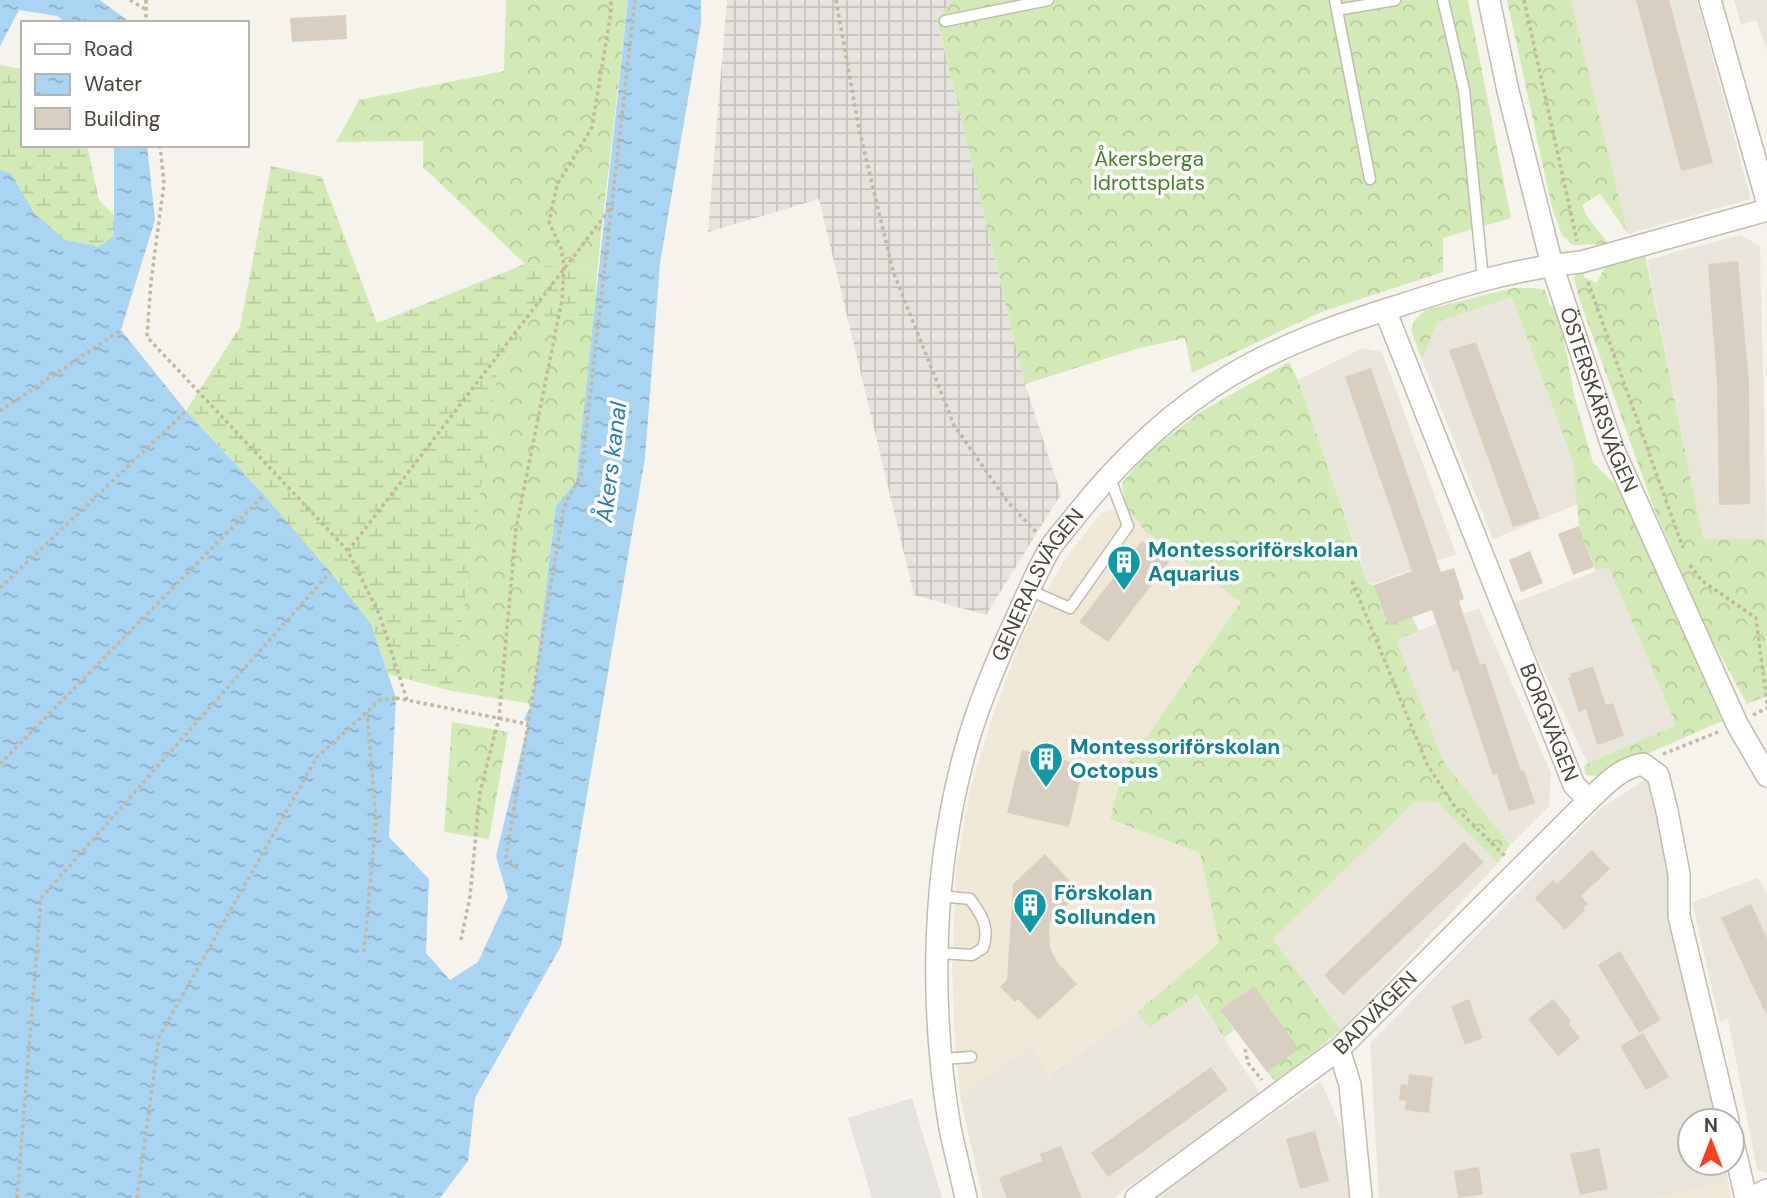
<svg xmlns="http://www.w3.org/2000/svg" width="1767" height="1198" font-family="'DM Sans',sans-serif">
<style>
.residential{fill:#eae5da}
.industrial{fill:url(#industrial-grid)}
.education{fill:#efe8d6}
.forest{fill:url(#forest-crowns)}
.wetland{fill:url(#wetland-marsh)}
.parking{fill:#e5e3e0}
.water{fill:url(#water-ripples)}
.building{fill:#d8cfc1}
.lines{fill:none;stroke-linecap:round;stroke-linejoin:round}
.service-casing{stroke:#c2bbae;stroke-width:13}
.minor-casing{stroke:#c2bbae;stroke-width:24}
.path{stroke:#c4b79f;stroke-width:3.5;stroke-dasharray:3.5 3.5;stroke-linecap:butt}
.service{stroke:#fff;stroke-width:10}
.minor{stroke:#fff;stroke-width:21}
.path-bridge{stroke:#c4b79f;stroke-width:3.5;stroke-dasharray:3.5 3.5;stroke-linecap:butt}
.labels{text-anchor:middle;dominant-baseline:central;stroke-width:7;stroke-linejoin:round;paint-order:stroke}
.park-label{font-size:21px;fill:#4a7f2a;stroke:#fff}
.street-label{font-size:21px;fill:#4b4439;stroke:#fff}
.culture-label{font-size:21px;font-weight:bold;fill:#0d838f;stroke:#fff;text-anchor:start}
.water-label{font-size:23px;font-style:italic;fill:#2e7ab2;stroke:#fff}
</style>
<defs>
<pattern id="industrial-grid" width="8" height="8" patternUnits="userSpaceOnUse" patternTransform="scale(1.75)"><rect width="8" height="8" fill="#e6e2dd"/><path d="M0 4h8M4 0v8" fill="none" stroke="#c7c3be"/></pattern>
<pattern id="forest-crowns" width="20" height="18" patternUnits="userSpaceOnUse" patternTransform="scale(1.75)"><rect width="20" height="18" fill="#d2eab5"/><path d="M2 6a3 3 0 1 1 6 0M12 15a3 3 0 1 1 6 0" fill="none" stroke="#b6ca9c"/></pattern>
<pattern id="wetland-marsh" width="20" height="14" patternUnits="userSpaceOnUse" patternTransform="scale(1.75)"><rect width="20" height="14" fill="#d2eab5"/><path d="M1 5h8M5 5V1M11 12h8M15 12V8" fill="none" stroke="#b6ca9c"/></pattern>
<pattern id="water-ripples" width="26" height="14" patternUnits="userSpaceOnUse" patternTransform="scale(1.75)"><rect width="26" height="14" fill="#a9d4f2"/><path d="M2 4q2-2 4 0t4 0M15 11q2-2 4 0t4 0" fill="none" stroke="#8caec5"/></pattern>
</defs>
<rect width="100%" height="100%" fill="#f6f3ec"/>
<!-- residential -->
<g class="residential">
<polygon points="1571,0 1697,0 1751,199 1628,234"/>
<polygon points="1734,0 1767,0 1767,50 1756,20 1741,25"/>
<polygon points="1740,235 1760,246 1767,539 1703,540 1647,260"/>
<polygon points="1512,296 1573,462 1578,504 1493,539 1422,360 1437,322"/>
<polygon points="1363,348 1382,352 1456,554 1369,585 1298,380"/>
<polygon points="1609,566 1676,725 1588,764 1512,604"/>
<polygon points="1479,608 1551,773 1549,806 1510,845 1444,762 1395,639"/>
<polygon points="1652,775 1717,1121 1690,1121 1690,1163 1725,1163 1728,1181 1657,1198 1379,1198 1370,1043 1600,809"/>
<polygon points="1415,802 1437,802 1498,863 1341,1030 1273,939"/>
<polygon points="1758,878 1767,894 1767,1173 1757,1170 1728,1019 1720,1022 1692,902"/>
<polygon points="1195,995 1260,1093 1113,1198 983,1198 960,1096 1031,1045 1048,1075 1137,1012 1151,1028"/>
<polygon points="1321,1081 1349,1147 1351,1198 1151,1198"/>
</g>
<!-- industrial -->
<polygon class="industrial" points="727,0 953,0 937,20 1025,384 1061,494 986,615 914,595 819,199 708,232"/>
<!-- education -->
<g class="education">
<polygon points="1126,507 1145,531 1241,602 1123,770 1110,819 1200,853 1219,943 1137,1012 1047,1075 1031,1045 960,1096 955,1044 952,970 956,873 969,793 992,718 1018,647 1033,615 1067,556 1101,513"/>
<polygon points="1728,1181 1732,1198 1657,1198"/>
</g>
<!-- forest -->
<g class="forest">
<polygon points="506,0 628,0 597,270 525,264 423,167 423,141 336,142 359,100 504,71"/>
<polygon points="953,0 1468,0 1511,218 1443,238 1443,272 1321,312 1192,373 1185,338 1136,349 1025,384 937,19"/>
<polygon points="1507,0 1571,0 1628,234 1600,194 1582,205 1586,215 1609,244 1573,245 1562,235 1552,208"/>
<polygon points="1645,255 1703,539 1767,539 1767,696 1747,704 1707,630 1653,506 1579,298 1574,278 1578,269 1582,268 1584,277 1597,283 1605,267"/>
<polygon points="1513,288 1533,288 1545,290 1550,306 1557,304 1575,399 1593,463 1620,489 1722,721 1597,776 1586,775 1584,765 1676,725 1609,567 1596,571 1579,526 1573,462 1512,297 1437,322 1422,360 1411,330 1415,320 1425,310"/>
<polygon points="595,316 576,482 556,507 532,704 452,691 498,368 531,319"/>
<polygon points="1289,362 1298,380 1368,584 1374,585 1412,617 1419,631 1396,640 1444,762 1510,845 1498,863 1437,802 1415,802 1273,939 1341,1030 1276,1082 1267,1072 1254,986 1220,1010 1234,1030 1224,1038 1196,995 1150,1028 1137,1012 1219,943 1200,853 1110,819 1123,770 1241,602 1145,531 1126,507 1122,483 1149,451 1202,411"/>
<polygon points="452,722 508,732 489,839 444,832"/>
</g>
<!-- wetland -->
<g class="wetland">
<polygon points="0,65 23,69 23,145 87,145 99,200 114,215 114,236 104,258 0,237"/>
<polygon points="271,166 322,177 377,323 525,264 597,270 595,316 531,319 498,368 452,691 388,674 371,624 264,495 186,411 240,327"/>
</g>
<!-- parking -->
<polygon class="parking" points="912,1098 942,1198 872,1198 848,1118"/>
<!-- water -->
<g class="water">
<polygon points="0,0 100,0 131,23 66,23 57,16 19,10 0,46"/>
<polygon points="628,0 701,0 701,23 660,263 645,458 561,946 475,1098 468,1161 440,1198 0,1198 0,170 11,174 34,213 65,240 99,247 114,236 114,145 147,145 155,220 121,330 186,411 264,495 330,572 371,624 396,698 389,837 429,879 426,953 450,980 478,962 508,897 496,856 528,724 524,719 532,704 556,506 576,482"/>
</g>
<!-- building -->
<g class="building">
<polygon points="1636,0 1669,0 1713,163 1681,171"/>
<polygon points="346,15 347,39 292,42 290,18"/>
<polygon points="1738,261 1749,382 1750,504 1719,505 1717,383 1708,264"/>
<polygon points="1476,342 1540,518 1513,527 1449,350"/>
<polygon points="1371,368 1441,572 1454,568 1464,599 1459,601 1480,665 1485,663 1521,771 1524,770 1535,803 1509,812 1497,774 1493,775 1481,740 1458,670 1453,672 1432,610 1389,626 1374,585 1412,571 1345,377"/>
<polygon points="1579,526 1594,567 1573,575 1558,534"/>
<polygon points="1142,541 1169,562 1108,642 1079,622"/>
<polygon points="1530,551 1543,583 1521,592 1509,560"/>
<polygon points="1593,666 1606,705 1613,703 1624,736 1597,745 1586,709 1579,712 1568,678 1571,677 1570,674"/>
<polygon points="1022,750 1084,765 1069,827 1007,813"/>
<polygon points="1464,842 1484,862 1343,995 1324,975"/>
<polygon points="1592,850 1610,869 1581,896 1588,904 1583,908 1585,910 1565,930 1535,898 1553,880 1557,884"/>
<polygon points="1045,854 1080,892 1049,923 1050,947 1057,962 1077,984 1038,1020 1018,999 1015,1002 1000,987 1007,980 1013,884"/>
<polygon points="1751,904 1767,938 1767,1016 1721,918"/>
<polygon points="1620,951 1661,1020 1639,1033 1598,965"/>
<polygon points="1254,986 1299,1049 1267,1072 1220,1010"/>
<polygon points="1469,999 1483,1038 1465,1045 1451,1006"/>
<polygon points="1553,999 1571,1021 1569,1024 1580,1038 1558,1056 1528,1019"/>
<polygon points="1643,1033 1669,1077 1646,1090 1620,1046"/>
<polygon points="1211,1067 1228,1090 1108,1177 1091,1153"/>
<polygon points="1409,1074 1433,1077 1429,1113 1405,1110 1406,1101 1399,1100 1401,1084 1408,1085"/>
<polygon points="1315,1131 1329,1181 1300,1189 1286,1139"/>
<polygon points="1061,1146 1082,1198 1007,1198 999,1178 1042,1161 1040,1154"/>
<polygon points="1599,1148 1608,1189 1580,1195 1570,1154"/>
<polygon points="1479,1167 1483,1194 1458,1198 1454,1171"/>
</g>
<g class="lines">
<!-- service casing -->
<g class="service-casing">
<g id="service">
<polyline points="1335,0 1370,179"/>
<polyline points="1443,0 1464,90 1483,279"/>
<polyline points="1337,10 1395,0"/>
<polyline points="945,21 1048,0"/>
<polyline points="1029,590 1070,608 1128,526 1109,476"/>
<path d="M938,953L972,955L983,948C990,928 982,915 970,899L941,896"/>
<polyline points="942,1059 971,1057"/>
</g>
</g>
<!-- minor casing -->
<g class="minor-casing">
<g id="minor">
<path id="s1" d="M1489,0L1508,91L1552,265L1613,449L1737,724L1767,776"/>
<polyline points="1710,0 1767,201"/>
<path id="s2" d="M1385,310L1574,785L1589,800C1606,784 1620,768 1643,764L1658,775L1667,811L1679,874V916L1728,1121"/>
<polyline points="1339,1049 1350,1085 1361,1198"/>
<polyline points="1732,1138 1746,1198"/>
<path id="s3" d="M966,1198C961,1175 955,1152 950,1128C929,1004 932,869 966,748C977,708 993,670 1010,632C1023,605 1034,576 1049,550C1057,537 1068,526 1077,514C1120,460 1171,411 1231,375C1283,344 1340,324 1398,306C1459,286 1518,268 1581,262L1767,210"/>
<path id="s4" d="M1136,1198L1339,1049L1589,800"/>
<polyline points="1751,1198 1767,1190"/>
</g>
</g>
<!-- path -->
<g class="path">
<polyline points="130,0 145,9"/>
<polyline points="146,0 146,23"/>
<polyline points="836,0 859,129 893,271 954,425 1007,501 1037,533"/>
<polyline points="1524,0 1577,241"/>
<polyline points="160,145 164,184 151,281 147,337 348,551 380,616 407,700"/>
<polyline points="1588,282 1683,548"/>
<polyline points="0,411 121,330"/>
<polyline points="1690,565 1701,580 1756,618 1767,704"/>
<polyline points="1352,581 1427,764 1455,807 1506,857"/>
<polyline points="0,588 186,411"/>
<polyline points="1753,715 1767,708"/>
<polyline points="1663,754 1718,732"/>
<polyline points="0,764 264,495"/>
<polyline points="517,868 506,857 563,512 567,500 581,476 635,0"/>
<polyline points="461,940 470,896 480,792 499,718 516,528 562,300 564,266 561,248 549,222 557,185 592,127 611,12 611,0"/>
<polyline points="364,952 376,821 367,712"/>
<polyline points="1245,1049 1248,1063 1262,1080"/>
<polyline points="17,1198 41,898 330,572"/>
<polyline points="137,1198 159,1037 317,757 380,700 396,698"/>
</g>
<!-- service -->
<use href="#service" class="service"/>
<!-- minor -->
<use href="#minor" class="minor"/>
<!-- path-bridge -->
<g class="path-bridge">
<polyline points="348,551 613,205"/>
<polyline points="396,698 528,724"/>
</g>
</g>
<!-- icons -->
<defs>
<g id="building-pin" transform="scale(1.75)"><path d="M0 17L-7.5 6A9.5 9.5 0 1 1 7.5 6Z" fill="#0f9aa8" stroke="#fff"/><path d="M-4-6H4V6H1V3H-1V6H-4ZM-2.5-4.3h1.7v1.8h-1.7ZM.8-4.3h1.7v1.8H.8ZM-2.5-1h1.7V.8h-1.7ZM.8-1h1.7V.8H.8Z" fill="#fff"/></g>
</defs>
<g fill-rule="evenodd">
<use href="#building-pin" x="1124" y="562"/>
<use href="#building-pin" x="1046" y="759"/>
<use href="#building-pin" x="1030" y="905"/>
</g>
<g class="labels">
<!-- park labels -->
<g class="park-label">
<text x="1149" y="159">Åkersberga<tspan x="1149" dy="24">Idrottsplats</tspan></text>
</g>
<!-- street labels -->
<g class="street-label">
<text stroke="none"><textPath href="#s1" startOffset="415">ÖSTERSKÄRSVÄGEN</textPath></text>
<text stroke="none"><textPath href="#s3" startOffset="634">GENERALSVÄGEN</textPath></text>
<text stroke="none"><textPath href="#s2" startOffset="444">BORGVÄGEN</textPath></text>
<text stroke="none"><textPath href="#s4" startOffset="303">BADVÄGEN</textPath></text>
</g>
<!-- culture labels -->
<g class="culture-label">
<text x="1148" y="550">Montessoriförskolan<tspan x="1148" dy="24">Aquarius</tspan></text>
<text x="1070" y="747">Montessoriförskolan<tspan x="1070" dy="24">Octopus</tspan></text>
<text x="1054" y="893">Förskolan<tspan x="1054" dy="24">Sollunden</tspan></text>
</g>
<!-- water labels -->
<g class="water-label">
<text transform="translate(611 462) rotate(-83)">Åkers kanal</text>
</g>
</g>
<!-- legend -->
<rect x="21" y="21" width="228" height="126" fill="#ffffff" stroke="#b7b4b0" stroke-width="2"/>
<rect x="35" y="44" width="35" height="10" fill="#ffffff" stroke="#b7b4b0" stroke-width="2"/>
<text x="84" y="56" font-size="21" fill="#4b4439">Road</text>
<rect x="35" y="74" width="35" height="21" fill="url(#water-ripples)" stroke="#b7b4b0" stroke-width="2"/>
<text x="84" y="91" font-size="21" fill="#4b4439">Water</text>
<rect x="35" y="108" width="35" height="21" fill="#d8cfc1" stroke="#b7b4b0" stroke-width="2"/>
<text x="84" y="126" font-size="21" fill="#4b4439">Building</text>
<!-- north arrow -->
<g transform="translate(1711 1142)"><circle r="33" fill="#ffffff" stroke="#b7b4b0" stroke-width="2"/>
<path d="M0-5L12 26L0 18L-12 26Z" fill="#fc3f1d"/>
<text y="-10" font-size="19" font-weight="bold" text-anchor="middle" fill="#4b4439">N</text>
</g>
</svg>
